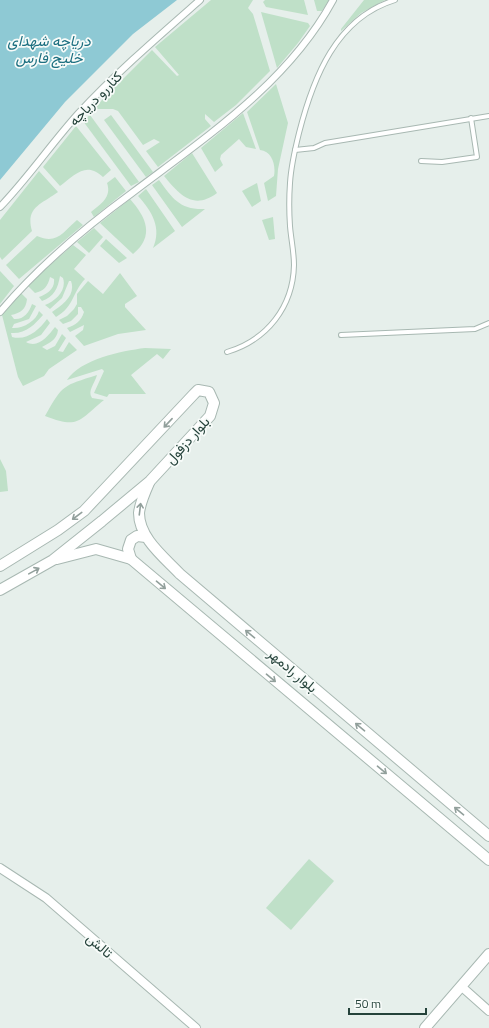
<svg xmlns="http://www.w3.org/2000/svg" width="489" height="1028" font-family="'Titillium Web',Vazirmatn,sans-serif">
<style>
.green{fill:#bfe0c8}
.water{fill:#8ec9d4}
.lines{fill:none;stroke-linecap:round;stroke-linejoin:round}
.service-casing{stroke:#a8b8b2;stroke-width:6}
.pedestrian-casing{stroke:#a8b8b2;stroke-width:8}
.minor-casing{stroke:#a8b8b2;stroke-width:10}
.tertiary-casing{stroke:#a8b8b2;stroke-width:12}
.service{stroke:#fff;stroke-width:4}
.pedestrian{stroke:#fff;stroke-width:6}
.minor{stroke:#fff;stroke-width:8}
.tertiary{stroke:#fff;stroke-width:10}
.oneway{stroke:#92a09c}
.labels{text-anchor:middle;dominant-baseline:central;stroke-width:3.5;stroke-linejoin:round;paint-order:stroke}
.street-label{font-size:14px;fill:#24423a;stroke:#f7fbf9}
.water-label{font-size:15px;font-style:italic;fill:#1c6f80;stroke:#f7fbf9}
</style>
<rect width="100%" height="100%" fill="#e6efeb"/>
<!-- green -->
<g class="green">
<polygon points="211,0 253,0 248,8 253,14 270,71 236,105 214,122 205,114 205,119 211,126 158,167 146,151 160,142 154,139 143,145 118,111 113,109 93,109 152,50 177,76 179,75 155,47"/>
<polygon points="265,0 304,0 308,15 266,7 263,2"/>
<polygon points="314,0 329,0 322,11 317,11"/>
<polygon points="364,0 385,0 361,13 341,31 341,29"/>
<polygon points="261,12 308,23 310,26 298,43 277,68"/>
<path d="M276,84L288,123L278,169L276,196L268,201L264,183L274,176C276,165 272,151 260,150L247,112Z"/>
<polygon points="243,113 256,149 246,147 239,139 221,155 220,159 223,165 215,172 201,148"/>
<polygon points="90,115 139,182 131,186 83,121"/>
<polygon points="111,115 153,172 146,177 104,120"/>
<path d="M76,126L111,170L103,177C86,161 75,175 60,186L43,167Z"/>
<path d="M192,153L217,193C193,211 179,194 164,176Z"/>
<path d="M39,171L58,192C42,204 25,207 32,231L2,260L0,257V220Z"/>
<path d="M115,177L126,191L94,217L91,212C101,204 112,197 107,183Z"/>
<path d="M159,180C173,199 180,210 205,209L182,227L152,185Z"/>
<polygon points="257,183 261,201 252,207 242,191"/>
<path d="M146,189L175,231L153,248C162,228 152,211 138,196Z"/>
<path d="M130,199C146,217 155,236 133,254L100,223Z"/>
<polygon points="273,217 275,239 269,240 262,220"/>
<path d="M77,220L83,225L19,279L6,265L37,236C57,245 63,232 77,220Z"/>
<polygon points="94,228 103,237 89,253 77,242"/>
<polygon points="106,239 127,258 119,263 100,246"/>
<path d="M73,245L86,255L74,269L85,279C72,293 74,307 56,317L52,312C63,305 76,295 71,281H69L62,298L50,309L45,305C56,301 67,290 63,278L60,276C58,288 54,297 42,301L39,297C47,294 55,289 54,279L50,277C48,286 44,291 35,293L27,285Z"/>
<polygon points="0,271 14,286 0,304"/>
<path d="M120,273L137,296L125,304V307L146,330L118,334L84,346L75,336L83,330L84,325L70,332L67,328C76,325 81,321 84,312L81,307H78V314L71,321L63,324L59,320L67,316L74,309L77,304V294L88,281L103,294Z"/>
<path d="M20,292L27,299C26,309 21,313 11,315L14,319C23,320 29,313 32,304L36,306L29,319L14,324L12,328C23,329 36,321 39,311L43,315C34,325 26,334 11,333L12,337C27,341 39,330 47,319L50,323L41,335L26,342C38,349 48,336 55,327L58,330C57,340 49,343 42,347L47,350L55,346L62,334L66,338L58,351L63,352L69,342L77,350L49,369L44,376L23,386L18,377L2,315Z"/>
<path d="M145,348L171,349L163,359L157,354L131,375L146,394H109L107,397L94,393L104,371L102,369L67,380C81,359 121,351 145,348Z"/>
<path d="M97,375C95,383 87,391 92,398L104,400C78,421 79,429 45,416C63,384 63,386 97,375Z"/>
<polygon points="0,459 6,471 8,491 0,492"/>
<polygon points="309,859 334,881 291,930 266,908"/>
</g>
<!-- water -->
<polygon class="water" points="0,0 177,0 133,34 65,102 0,180"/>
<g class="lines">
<!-- service casing -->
<g class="service-casing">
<g id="service">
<polyline points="295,150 314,148 325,143 489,116"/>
<polyline points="421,161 442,162 477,157 471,118"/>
<polyline points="341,335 475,329 489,323"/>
<path d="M227,352C267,340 293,307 294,265C294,252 291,239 290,226C289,212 289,197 290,183C291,167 295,149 299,133C313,78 336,18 395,0"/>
</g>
</g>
<!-- pedestrian casing -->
<g class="pedestrian-casing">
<g id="pedestrian">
<path d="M0,207C28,178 51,144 78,114C116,73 159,36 200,0"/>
<path d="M0,312C39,266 84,228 132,193C206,137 288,83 333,0"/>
</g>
</g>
<!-- minor casing -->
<g class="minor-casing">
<g id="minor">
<polyline points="0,868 46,898 196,1028"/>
<polyline points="462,987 489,1011"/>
</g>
</g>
<!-- tertiary casing -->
<g class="tertiary-casing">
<g id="tertiary">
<path d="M149,483C145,492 140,503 139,513C139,538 164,557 180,574L489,836"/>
<polyline points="57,559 96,549 131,559 489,860"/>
<polyline points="131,559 128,549 131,540 137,536 146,537"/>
<polyline points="0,566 58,530 84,511 194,394 198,390 209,392 214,403 210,416 150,481 102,521 53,560 0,590"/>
<polyline points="425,1028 489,954"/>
</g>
</g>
<!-- service -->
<use href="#service" class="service"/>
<!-- pedestrian -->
<use href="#pedestrian" class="pedestrian"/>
<!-- minor -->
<use href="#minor" class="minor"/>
<!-- tertiary -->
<use href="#tertiary" class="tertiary"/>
</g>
<!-- one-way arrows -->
<defs><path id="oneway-shaft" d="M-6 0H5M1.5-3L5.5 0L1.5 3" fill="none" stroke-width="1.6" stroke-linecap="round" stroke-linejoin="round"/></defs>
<g class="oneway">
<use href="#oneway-shaft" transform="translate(168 423) rotate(133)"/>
<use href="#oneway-shaft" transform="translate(140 509) rotate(-83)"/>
<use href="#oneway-shaft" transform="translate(77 516) rotate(143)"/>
<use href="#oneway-shaft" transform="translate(34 571) rotate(-29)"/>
<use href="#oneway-shaft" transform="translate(161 585) rotate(40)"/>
<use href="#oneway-shaft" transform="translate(250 634) rotate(-140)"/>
<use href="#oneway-shaft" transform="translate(271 678) rotate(40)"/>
<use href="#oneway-shaft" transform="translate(360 727) rotate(-140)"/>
<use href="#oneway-shaft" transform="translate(382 770) rotate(40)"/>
<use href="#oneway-shaft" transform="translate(459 811) rotate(-140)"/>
</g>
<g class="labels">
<!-- street labels -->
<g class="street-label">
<text transform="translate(95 98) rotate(-46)">کناررو دریاچه</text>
<text transform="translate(187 440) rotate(-48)">بلوار دزفول</text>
<text transform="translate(293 670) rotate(40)">بلوار رادمهر</text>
<text transform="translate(100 945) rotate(41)">تالش</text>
</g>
<!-- water labels -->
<g class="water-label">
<text x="49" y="40">دریاچه شهدای<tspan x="49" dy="17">خلیج فارس</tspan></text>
</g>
</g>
<!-- scale -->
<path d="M349 1008v6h77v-6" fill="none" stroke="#24423a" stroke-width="2"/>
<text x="355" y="1008" font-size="12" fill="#24423a" stroke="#f7fbf9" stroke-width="3" paint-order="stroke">50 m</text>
</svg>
